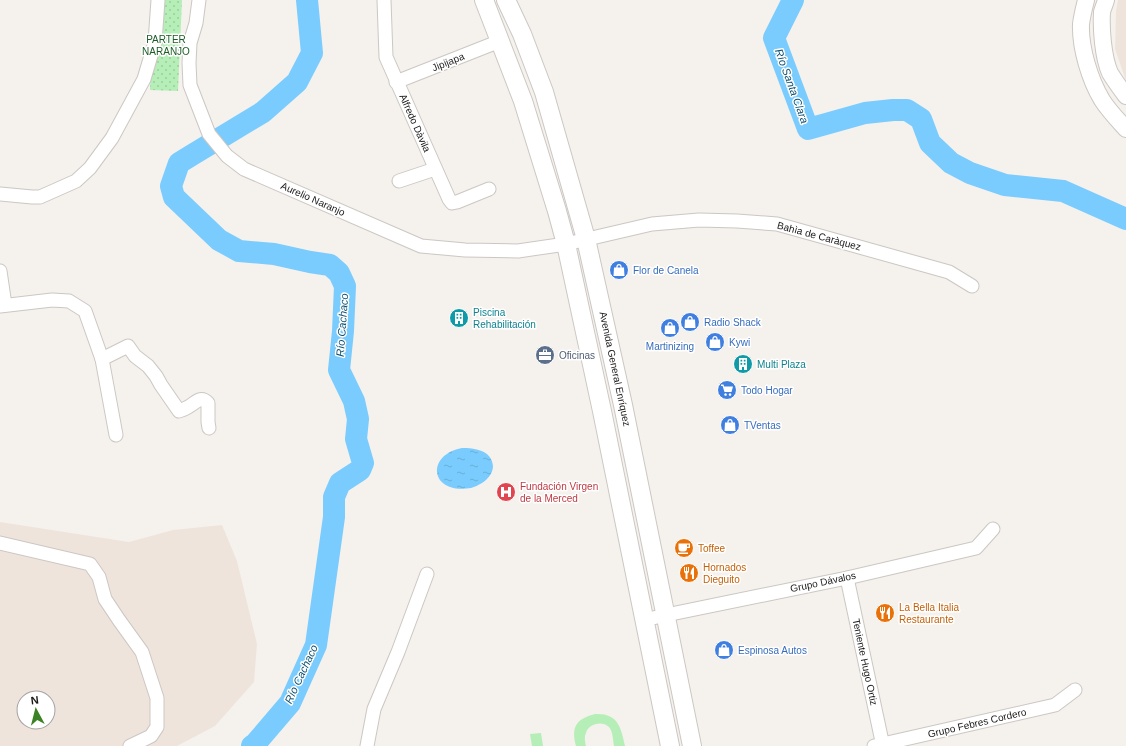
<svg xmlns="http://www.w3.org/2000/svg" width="1126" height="746" font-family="Arial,sans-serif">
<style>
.built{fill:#efe4db;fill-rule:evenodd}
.green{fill:#b5eeb7}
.park{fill:url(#park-dots)}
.water{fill:url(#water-ripples)}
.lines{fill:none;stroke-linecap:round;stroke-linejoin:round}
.river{stroke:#79ccfd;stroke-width:22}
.minor-casing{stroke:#ccc7c3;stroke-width:15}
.tertiary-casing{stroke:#ccc7c3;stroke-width:18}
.secondary-casing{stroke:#ccc7c3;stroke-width:20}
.minor{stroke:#fff;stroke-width:13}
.tertiary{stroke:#fff;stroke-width:16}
.secondary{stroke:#fff;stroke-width:18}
.labels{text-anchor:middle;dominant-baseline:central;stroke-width:3;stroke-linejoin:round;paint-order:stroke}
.park-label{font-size:10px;fill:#1b5c25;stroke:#fff}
.street-label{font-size:10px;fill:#1b1918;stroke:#fff}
.shop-label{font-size:10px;fill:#366cbe;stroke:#fff;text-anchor:start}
.culture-label{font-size:10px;fill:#0d838f;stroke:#fff;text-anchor:start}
.service-label{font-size:10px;fill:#4e5e75;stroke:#fff;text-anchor:start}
.health-label{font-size:10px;fill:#be3a42;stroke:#fff;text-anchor:start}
.food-label{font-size:10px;fill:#c56008;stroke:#fff;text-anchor:start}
.water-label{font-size:11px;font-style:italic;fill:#0d5070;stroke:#fff}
</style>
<defs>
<pattern id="park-dots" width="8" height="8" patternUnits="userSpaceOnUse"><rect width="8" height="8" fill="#b5eeb7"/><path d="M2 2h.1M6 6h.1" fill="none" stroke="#9bcc9d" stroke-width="1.8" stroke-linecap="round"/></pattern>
<pattern id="water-ripples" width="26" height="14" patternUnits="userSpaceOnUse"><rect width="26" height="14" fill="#79ccfd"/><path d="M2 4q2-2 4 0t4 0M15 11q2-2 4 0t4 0" fill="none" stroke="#68afd8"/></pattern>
</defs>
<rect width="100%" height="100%" fill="#f5f1ed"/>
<!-- built -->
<g class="built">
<polygon points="1118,0 1126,0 1126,81 1115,49 1116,11"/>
<path d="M0,522L129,542L173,530L222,525L237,561L257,644L254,682L215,726L177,746H0ZM24,698H48V722H24Z"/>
</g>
<!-- green -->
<g class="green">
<path d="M595,714C618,713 621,727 625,746H614C613,741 613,731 609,727C602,720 588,724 586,733C584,737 585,742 586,746H576C571,727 576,719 595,714Z"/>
<polygon points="541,733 543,746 532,746 530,734"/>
</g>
<!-- park -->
<polygon class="park" points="154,0 182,0 178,91 150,90"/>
<!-- water -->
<path class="water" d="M462,448C474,448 492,450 493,466C493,473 488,479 482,483C478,485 475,487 471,488C430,495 425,455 462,448Z"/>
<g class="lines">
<!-- river -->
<g class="river">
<polyline points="793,0 774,38 808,129 865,113 893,110 907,110 921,119 930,143 951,163 970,173 1005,185 1063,191 1126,219"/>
<polyline points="252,746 255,744 290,703 316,645 334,517 334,497 340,483 360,470 363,463 356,439 358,419 354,401 339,370 343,331 345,286 339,273 330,265 310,262 274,254 239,251 219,240 174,197 171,186 179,163 192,155 263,112 297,82 312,53 307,0"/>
</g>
<!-- minor casing -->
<g class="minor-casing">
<g id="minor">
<polyline points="199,0 196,23 190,43 189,63 190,85 209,134 227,156 244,169 421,246 465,250 518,251 566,244 652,224 699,220 737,221 777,224 949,272 972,286"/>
<polyline points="384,0 386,57 449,199 452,203 457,202 489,189"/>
<polyline points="396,82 500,41"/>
<polyline points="399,181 435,169"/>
<polyline points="0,194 32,197 40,197 76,181 90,168 112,138 144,79 155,42 158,0"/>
<polyline points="0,271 5,305"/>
<polyline points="0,306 52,300 69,301 85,311 102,359 116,435"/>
<path d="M102,359L128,346L135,356L148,366L156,376L161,385L179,411C182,410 185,409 188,407C196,403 200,395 208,403V422L209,428"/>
<polyline points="0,543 90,564 99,577 105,599 119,620 142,652 157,698 157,727 151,736 130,746"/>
<polyline points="847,578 883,746"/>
<polyline points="644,620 666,615 847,578 976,548 993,529"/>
<polyline points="367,746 374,709 398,652 427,574"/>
<polyline points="874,746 1055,705 1075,690"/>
</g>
</g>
<!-- tertiary casing -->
<g class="tertiary-casing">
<g id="tertiary">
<path d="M1086,0C1084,8 1082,16 1081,24C1080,48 1090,80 1102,100C1109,111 1118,120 1126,129"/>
<path d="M1106,0C1105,4 1103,8 1102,12C1101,29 1103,57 1110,73C1115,81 1120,88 1126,96"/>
</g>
</g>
<!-- secondary casing -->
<g class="secondary-casing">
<g id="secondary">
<polyline points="484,0 523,101 557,211 566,244 602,411 670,746"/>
<polyline points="506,0 522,34 544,92 586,239 623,405 692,746"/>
</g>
</g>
<!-- minor -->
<use href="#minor" class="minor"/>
<!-- tertiary -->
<use href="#tertiary" class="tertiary"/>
<!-- secondary -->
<use href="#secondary" class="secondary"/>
</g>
<!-- icons -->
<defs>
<g id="shop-disc" transform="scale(1)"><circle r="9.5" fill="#3f7fe0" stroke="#fff"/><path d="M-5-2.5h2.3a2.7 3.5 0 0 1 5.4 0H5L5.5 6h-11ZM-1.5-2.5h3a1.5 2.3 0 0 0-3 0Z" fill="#fff"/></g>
<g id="building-disc" transform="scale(1)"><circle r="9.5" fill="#0f9aa8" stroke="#fff"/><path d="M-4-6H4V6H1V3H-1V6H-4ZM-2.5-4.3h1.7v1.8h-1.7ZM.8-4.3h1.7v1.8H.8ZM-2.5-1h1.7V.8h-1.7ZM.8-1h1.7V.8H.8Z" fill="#fff"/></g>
<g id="office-disc" transform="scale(1)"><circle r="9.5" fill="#5c6f8a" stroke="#fff"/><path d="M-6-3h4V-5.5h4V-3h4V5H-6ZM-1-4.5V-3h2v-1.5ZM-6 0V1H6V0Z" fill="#fff"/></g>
<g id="supermarket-disc" transform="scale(1)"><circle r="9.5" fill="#3f7fe0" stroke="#fff"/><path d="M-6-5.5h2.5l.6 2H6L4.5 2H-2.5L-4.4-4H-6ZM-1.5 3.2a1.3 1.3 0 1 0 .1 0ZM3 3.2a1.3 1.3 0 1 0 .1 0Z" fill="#fff"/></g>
<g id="hospital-disc" transform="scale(1)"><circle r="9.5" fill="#e0444e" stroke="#fff"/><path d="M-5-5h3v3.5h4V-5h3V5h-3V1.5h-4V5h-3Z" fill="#fff"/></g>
<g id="cafe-disc" transform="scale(1)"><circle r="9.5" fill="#e8710a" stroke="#fff"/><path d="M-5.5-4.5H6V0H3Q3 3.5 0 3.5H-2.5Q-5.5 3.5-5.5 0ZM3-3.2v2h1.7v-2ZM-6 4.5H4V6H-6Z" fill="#fff"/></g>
<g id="restaurant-disc" transform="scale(1)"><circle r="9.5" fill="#e8710a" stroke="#fff"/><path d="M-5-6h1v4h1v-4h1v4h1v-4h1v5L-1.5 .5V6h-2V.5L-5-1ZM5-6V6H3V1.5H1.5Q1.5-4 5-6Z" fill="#fff"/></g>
</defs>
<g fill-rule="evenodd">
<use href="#shop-disc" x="619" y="270"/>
<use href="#building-disc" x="459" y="318"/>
<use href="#shop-disc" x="690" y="322"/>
<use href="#shop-disc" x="670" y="328"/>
<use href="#shop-disc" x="715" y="342"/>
<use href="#office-disc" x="545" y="355"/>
<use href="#building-disc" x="743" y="364"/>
<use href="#supermarket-disc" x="727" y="390"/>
<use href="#shop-disc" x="730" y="425"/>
<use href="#hospital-disc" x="506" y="492"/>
<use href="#cafe-disc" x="684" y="548"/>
<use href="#restaurant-disc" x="689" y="573"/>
<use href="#restaurant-disc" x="885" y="613"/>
<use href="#shop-disc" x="724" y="650"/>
</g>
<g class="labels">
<!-- park labels -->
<g class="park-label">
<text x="166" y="39">PARTER<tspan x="166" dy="12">NARANJO</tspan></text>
</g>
<!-- street labels -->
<g class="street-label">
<text transform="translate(448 62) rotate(-22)">Jipijapa</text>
<text transform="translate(415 123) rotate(66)">Alfredo Dàvila</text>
<text transform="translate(313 199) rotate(24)">Aurelio Naranjo</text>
<text transform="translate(819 236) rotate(15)">Bahìa de Caràquez</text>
<text transform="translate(615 369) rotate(78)">Avenida General Enríquez</text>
<text transform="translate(823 582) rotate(-12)">Grupo Dávalos</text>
<text transform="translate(865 662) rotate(78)">Teniente Hugo Ortiz</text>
<text transform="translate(977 723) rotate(-13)">Grupo Febres Cordero</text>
</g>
<!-- shop labels -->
<g class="shop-label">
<text x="633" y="270">Flor de Canela</text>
<text x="704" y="322">Radio Shack</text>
<text x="729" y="342">Kywi</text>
<text x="670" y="346" text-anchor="middle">Martinizing</text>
<text x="741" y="390">Todo Hogar</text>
<text x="744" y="425">TVentas</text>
<text x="738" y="650">Espinosa Autos</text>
</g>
<!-- culture labels -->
<g class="culture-label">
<text x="473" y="312">Piscina<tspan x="473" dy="12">Rehabilitación</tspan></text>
<text x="757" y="364">Multi Plaza</text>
</g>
<!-- service labels -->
<g class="service-label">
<text x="559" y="355">Oficinas</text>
</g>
<!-- health labels -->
<g class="health-label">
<text x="520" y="486">Fundación Virgen<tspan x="520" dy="12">de la Merced</tspan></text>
</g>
<!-- food labels -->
<g class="food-label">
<text x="698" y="548">Toffee</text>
<text x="703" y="567">Hornados<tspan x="703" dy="12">Dieguito</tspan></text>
<text x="899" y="607">La Bella Italia<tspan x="899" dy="12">Restaurante</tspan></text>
</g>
<!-- water labels -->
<g class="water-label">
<text transform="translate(792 86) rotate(70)">Río Santa Clara</text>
<text transform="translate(342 325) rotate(-86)">Río Cachaco</text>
<text transform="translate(301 674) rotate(-65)">Río Cachaco</text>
</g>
</g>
<!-- north arrow -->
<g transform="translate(36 710) rotate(353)"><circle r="19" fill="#ffffff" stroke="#a4a3a3"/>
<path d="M0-3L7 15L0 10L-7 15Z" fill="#3b8126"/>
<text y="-6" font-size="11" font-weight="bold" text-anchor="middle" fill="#1b1918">N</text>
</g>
</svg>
